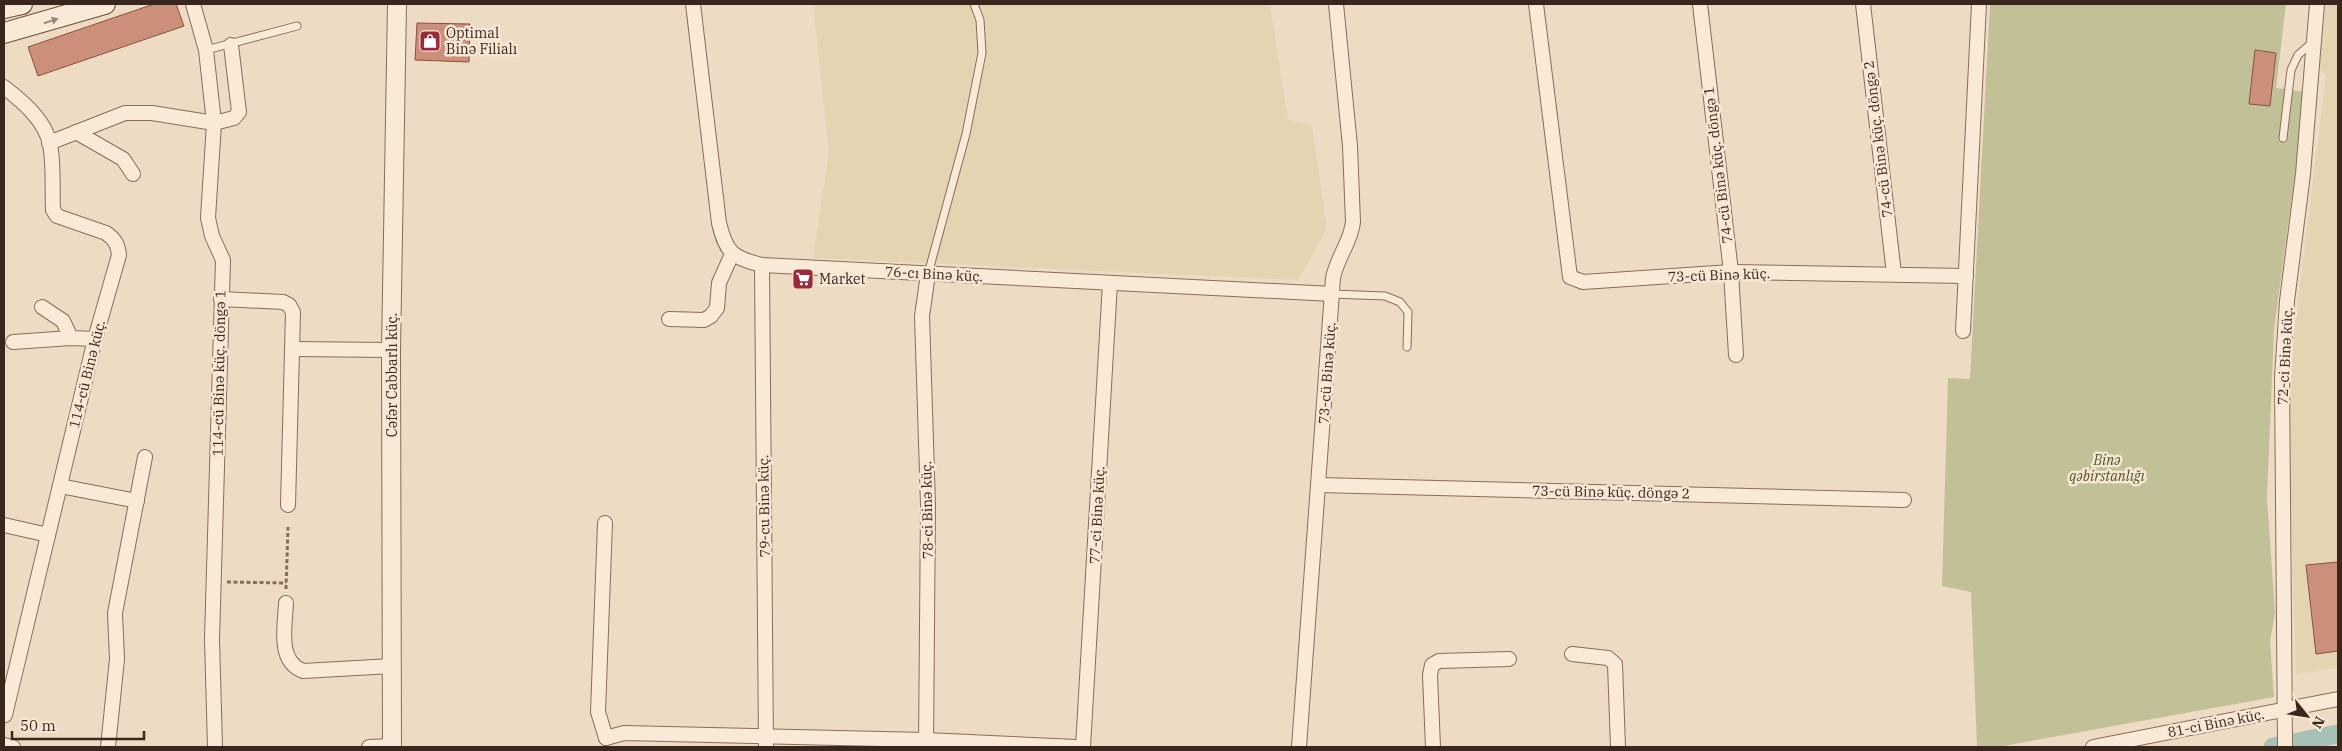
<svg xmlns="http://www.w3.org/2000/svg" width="2342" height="751" font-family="'IBM Plex Serif',serif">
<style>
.farmland{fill:#e4d4b2}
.cemetery{fill:#c1c097}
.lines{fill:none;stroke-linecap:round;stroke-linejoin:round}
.canal{stroke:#a6c1b5;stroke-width:19}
.building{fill:#cc907a;stroke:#885240}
.service-casing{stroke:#896c5b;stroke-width:9}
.minor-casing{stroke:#896c5b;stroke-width:16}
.tertiary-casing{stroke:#896c5b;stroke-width:20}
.secondary-casing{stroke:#6b4e3e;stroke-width:22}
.path{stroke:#896c5b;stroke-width:3;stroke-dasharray:4 2.5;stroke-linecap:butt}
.service{stroke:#f9ead8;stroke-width:7}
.minor{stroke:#f9ead8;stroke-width:14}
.tertiary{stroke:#f9ead8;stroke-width:18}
.secondary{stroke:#f9ead8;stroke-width:20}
.oneway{fill:#99887b}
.labels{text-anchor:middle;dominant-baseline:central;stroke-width:5;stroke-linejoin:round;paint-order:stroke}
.poi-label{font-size:14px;fill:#39271e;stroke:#f6e7d4;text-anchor:start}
.street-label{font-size:14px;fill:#39271e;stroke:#f6e7d4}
.park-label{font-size:14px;font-style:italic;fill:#515525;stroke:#f6e7d4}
</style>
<rect width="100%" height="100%" fill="#eedbc4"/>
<!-- farmland -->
<g class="farmland">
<polygon points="813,4 1270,4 1288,120 1312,125 1327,229 1298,280 813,258 829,152"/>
<polygon points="2326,4 2338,4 2338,668 2296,674 2287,391 2326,76 2319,68"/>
</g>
<!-- cemetery -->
<polygon class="cemetery" points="1990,4 2286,4 2276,88 2306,92 2274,330 2267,498 2275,613 2270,641 2274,697 1998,747 1977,747 1971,592 1942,586 1948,378 1970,379"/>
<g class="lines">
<!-- canal -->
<polyline class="canal" points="2273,747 2338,734"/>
</g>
<!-- building -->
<g class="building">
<polygon points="154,4 176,4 184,26 38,76 28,47"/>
<polygon points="417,23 470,24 469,62 415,60"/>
<polygon points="2255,50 2276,53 2270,106 2249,104"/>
<polygon points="2338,562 2338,651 2316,654 2306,565"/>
</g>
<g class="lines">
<!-- service casing -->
<g class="service-casing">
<g id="service">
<polyline points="206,50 297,26"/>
<polyline points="2283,138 2291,70 2298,55 2313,42"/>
<polyline points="928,274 966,134 982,53 980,20 974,4"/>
<polyline points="1332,294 1385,296 1400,302 1408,312 1407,347"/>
</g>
</g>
<!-- minor casing -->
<g class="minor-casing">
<g id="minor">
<polyline points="193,4 206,50 214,123 208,218 212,236 223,260 212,639 215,747"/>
<path d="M693,4L719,223C726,252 732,258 762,265L1332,294"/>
<polyline points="1536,4 1570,277 1583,282 1731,272 1966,276"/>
<polyline points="1700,4 1731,272 1736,355"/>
<polyline points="1863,4 1894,274"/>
<path d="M4,87C22,101 45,120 50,144C54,165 52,189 53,210L57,216L106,233C115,239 118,245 119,255L95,339L5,715"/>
<polyline points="76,132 123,159 133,174"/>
<polyline points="49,143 125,113 152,113 214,123 234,118 239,112 231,45"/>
<polyline points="762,265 766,747"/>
<polyline points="221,299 283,302 289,305 293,312 288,505"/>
<polyline points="42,307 63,321 71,338"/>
<polyline points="669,319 704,320 711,316 717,308 719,283 732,254"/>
<polyline points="1963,331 1979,4"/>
<polyline points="13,342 71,338 95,339"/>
<polyline points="293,349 391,350"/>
<polyline points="1319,485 1904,500"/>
<polyline points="60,486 137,501"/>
<polyline points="605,523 598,712 606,738"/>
<polyline points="4,525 48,535"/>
<path d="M286,603C285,627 277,661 303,671L392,666"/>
<polyline points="1572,654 1608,658 1615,664 1618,747"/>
<polyline points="606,738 624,733 926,740 1076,747"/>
<polyline points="4,745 13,747"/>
<polyline points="108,747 117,659 115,613 145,457"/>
<polyline points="369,747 392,746"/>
<polyline points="926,747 928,505 922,316 928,274"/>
<polyline points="1083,747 1110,283"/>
<path d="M1299,747L1333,278C1337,257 1351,242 1353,222L1350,146L1336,4"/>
<polyline points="1433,747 1430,675 1432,665 1439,661 1509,659"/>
<polyline points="2093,747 2338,699"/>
<polyline points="2285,747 2282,377 2287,301 2303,174 2317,4"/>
</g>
</g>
<!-- tertiary casing -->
<g class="tertiary-casing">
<polyline id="tertiary" points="392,747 391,350 397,4"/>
</g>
<!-- secondary casing -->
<g class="secondary-casing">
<g id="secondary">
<polyline points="4,8 22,4"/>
<polyline points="4,33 105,4"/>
</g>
</g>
<!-- path -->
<g class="path">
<polyline points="227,582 286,583"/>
<polyline points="286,589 288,527"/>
</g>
<!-- service -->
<use href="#service" class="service"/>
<!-- minor -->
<use href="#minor" class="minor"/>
<!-- tertiary -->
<use href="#tertiary" class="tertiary"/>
<!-- secondary -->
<use href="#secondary" class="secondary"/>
</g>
<!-- one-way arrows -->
<defs><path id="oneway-solid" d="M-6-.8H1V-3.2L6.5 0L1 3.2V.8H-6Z" transform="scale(1.25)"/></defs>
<use class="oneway" href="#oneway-solid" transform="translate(51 21) rotate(-17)"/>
<!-- icons -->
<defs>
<g id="shop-square" transform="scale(1.125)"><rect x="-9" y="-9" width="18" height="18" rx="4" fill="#982a3c" stroke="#f6e7d4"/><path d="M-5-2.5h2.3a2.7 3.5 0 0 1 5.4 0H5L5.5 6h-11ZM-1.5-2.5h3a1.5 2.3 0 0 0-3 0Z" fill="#fff"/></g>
<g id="supermarket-square" transform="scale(1.125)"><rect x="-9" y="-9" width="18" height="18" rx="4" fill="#982a3c" stroke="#f6e7d4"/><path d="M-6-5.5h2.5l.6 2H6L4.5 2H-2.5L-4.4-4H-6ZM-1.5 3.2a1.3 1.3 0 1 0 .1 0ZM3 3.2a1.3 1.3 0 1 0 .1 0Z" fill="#fff"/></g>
</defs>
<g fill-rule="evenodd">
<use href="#shop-square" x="430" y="41"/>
<use href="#supermarket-square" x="803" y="279"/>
</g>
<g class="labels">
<!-- poi labels -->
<g class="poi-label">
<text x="446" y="33">Optimal<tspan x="446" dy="16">Binə Filialı</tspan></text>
<text x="819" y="279">Market</text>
</g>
<!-- street labels -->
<g class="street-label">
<text transform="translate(1878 139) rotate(-97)">74-cü Binə küç. döngə 2</text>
<text transform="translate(1718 165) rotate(-97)">74-cü Binə küç. döngə 1</text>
<text transform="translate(934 274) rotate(3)">76-cı Binə küç.</text>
<text transform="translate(1719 275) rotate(-2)">73-cü Binə küç.</text>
<text transform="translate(2285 356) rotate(-87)">72-ci Binə küç.</text>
<text transform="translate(219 373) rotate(-89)">114-cü Binə küç. döngə 1</text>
<text transform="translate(1327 373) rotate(-86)">73-cü Binə küç.</text>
<text transform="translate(87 374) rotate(-76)">114-cü Binə küç.</text>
<text transform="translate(392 375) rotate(-90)">Cəfər Cabbarlı küç.</text>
<text transform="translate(1611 492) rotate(1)">73-cü Binə küç. döngə 2</text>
<text transform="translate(764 506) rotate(-91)">79-cu Binə küç.</text>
<text transform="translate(927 510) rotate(-91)">78-ci Binə küç.</text>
<text transform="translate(1097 515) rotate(-87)">77-ci Binə küç.</text>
<text transform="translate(2216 723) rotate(-11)">81-ci Binə küç.</text>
</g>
<!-- park labels -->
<g class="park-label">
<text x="2107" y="460">Binə<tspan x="2107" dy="16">qəbirstanlığı</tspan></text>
</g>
</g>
<!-- border -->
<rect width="2342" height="751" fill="none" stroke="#39271e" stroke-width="10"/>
<!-- north arrow -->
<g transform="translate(2307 716) rotate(120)" stroke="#f6e7d4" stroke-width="4" paint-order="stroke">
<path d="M0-4L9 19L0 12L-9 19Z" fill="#39271e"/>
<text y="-8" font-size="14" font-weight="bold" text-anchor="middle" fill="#39271e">N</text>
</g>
<!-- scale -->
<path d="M12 731v8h132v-8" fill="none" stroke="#39271e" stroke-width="2.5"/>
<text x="20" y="731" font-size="15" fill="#39271e" stroke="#f6e7d4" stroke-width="4" paint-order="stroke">50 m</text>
</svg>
